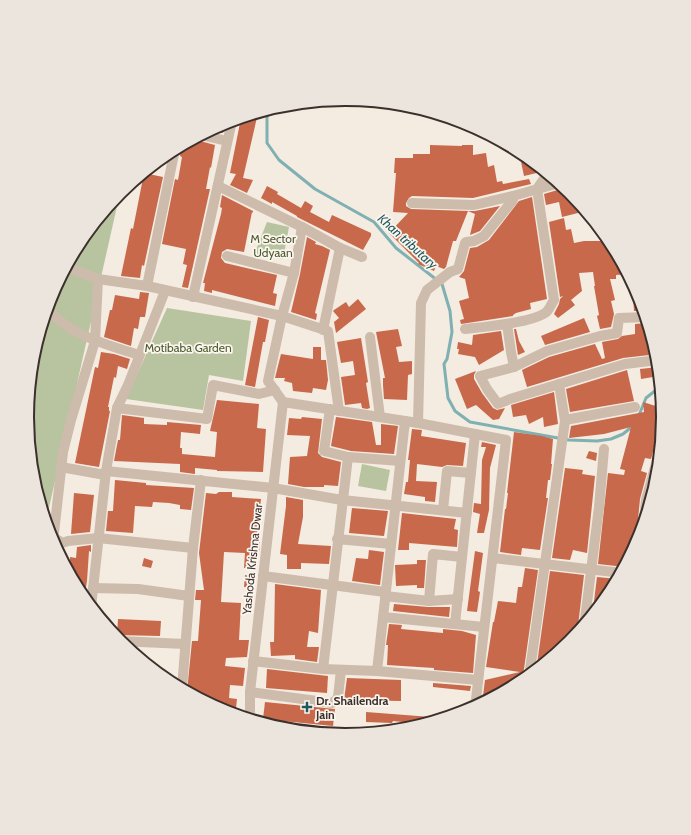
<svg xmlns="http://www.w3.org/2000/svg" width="691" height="835" font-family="Cabin,sans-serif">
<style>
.green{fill:#b8c4a0}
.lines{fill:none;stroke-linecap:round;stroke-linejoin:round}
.stream{stroke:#7fb0b2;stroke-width:3}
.building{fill:#c8694b}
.street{stroke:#cdbbac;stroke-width:10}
.secondary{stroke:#a18a7d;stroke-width:10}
.poi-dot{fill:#1f5a5e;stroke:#fbf5ee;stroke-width:1.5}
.labels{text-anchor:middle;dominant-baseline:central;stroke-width:3.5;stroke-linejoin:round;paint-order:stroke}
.park-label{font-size:12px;fill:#4a5a2e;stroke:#fbf5ee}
.street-label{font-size:12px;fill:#3b302b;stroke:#fbf5ee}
.poi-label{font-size:12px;font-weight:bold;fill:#3b302b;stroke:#fbf5ee;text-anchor:start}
.water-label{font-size:13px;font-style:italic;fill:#1f5a5e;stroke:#fbf5ee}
.rim{fill:none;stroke:#3b302b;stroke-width:2}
</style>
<rect width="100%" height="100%" fill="#f4ebe1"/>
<!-- green -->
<g class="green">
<polygon points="120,193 46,521 33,479 27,417 33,355 51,295 81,240"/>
<polygon points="267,222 289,227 283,259 254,255"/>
<polygon points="167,308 251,321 243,381 209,375 203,410 126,399"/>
<polygon points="362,464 390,470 386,491 358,486"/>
</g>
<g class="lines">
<!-- stream -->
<g class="stream">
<polyline points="267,110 267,143 279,160 315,189 374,222 396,248 442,284 450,311 452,332 447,359 444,364 448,398 455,411 470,422 569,440 597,441 611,439 623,434 634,425"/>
<polyline points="639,415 646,398 661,386"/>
</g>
</g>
<!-- building -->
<g class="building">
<polygon points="258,113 243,178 253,180 247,193 230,185 236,174 230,173 241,118"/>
<polygon points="225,123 223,133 210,130 224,123"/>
<polygon points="195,139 200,141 215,145 211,168 210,167 206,189 210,189 188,288 182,287 187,265 183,264 186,249 162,244 175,179 178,180 182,157 180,156 181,146"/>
<polygon points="430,145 462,146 462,145 473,145 473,155 486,153 488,167 494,165 497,182 502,181 503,184 529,179 531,184 473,198 412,196 409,198 406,203 406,206 411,209 468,211 456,241 453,241 446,267 444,269 436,266 434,271 418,264 419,263 389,233 408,213 393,212 396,173 394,173 395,158 413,158 413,154 430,154"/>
<polygon points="526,156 545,171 524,176 520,157"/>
<polygon points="144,173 163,177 144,266 142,265 140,278 121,276 131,228 133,229"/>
<polygon points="267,186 278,192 277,194 301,208 305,201 313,206 310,212 329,222 332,215 371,233 371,236 363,250 297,217 297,216 272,202 272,204 261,198"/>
<polygon points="564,187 571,192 586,211 562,217 559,202 546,205 544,194 561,189"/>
<polygon points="222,195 253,211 253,213 252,212 244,252 227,249 222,252 221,258 225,263 277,275 273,293 277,294 275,306 212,290 212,293 204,291 205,283 203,283 221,214 222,208 220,207"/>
<polygon points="532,197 547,299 530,303 531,309 516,313 513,315 513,316 461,324 460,320 464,319 459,301 469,298 465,279 459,277 464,271 470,248 477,247 489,240 519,201"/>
<polygon points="500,206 480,231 470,235 475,214 468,211 475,211"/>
<polygon points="564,218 566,230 571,229 574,243 584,241 610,241 628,274 616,275 616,279 610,279 615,300 611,301 614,314 611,327 600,329 597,316 599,315 594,286 595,286 593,272 579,273 582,291 571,300 575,305 558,318 554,314 559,304 560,299 563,296 560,297 549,222"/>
<polygon points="307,237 316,242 315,244 322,246 330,250 315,313 317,314 316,320 291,312 300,274"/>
<polygon points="140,292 149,293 145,317 140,317 138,329 134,328 131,346 104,337 110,310 112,310 115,295 139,299"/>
<polygon points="639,293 644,311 634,311 633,294"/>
<polygon points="358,299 366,309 336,333 334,322 339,318 333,311 334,310 346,302 349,307"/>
<polygon points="258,317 269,320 265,342 263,342 255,387 245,385"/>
<polygon points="584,318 590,332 545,345 541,336"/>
<polygon points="648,323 651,333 645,335 649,355 623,358 527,387 522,370 549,357 595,344 602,359 605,358 602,342 618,339 622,336 635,334 635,324"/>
<polygon points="398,329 402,346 396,347 399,362 412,361 412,374 408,375 407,400 384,399 383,385 383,378 385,378 376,332"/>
<polygon points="514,329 516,329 519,341 525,352 518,355"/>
<polygon points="501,331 504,350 479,365 475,357 458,354 459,349 457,349 458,342 472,345 473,335"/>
<polygon points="361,338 368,382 366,383 370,408 367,409 362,408 361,403 345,405 341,377 355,375 353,361 341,363 337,342"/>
<polygon points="313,347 321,347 321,360 326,360 328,380 326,390 313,388 312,393 293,391 292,383 284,381 285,378 275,378 281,354 313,359"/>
<polygon points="101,352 114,354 130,359 127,369 118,366 116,378 114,377 108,407 109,407 109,411 110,411 99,467 75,463 95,367 98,368"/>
<polygon points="658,367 659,376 641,379 640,369"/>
<polygon points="627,370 634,401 570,412 566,389"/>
<polygon points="476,371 474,375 474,379 482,393 493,408 497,410 505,408 499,419 493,420 476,405 467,409 455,379"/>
<polygon points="554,392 558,424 544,427 543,417 529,424 526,415 513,417 511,405"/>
<polygon points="217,400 259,404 257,428 266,429 263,472 217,471 217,470 195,468 195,474 180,472 180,464 114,461 118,440 120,440 122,415 144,418 144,424 167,425 167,422 201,425 200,434 181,432 180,448 182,448 182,454 215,457 217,432 210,431"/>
<polygon points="643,402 662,408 658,414 654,448 651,459 645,458 641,471 647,473 640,499 637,529 639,535 638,543 625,567 598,564 608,473 624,475 625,470 620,469 631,427 604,434 569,438 571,426 644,412"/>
<polygon points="302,417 322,419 318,453 322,457 341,462 338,486 324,485 324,487 304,487 288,484 290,457 307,456 310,436 287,435 289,418 301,419"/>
<polygon points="336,417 372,422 376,445 381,445 381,424 398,426 394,454 351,451 331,446"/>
<polygon points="412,429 422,430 421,436 466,443 463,466 447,465 442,467 417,464 416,481 437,482 435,502 425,501 425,497 404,494 406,482 408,482 410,460 408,460"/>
<polygon points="514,432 542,436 553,439 551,464 552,464 550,480 548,480 546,498 548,498 540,550 522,548 521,555 500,552 505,509 506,509 508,493 507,493"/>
<polygon points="482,442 496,445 490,468 489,510 484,533 477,533 480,514 473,512 474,503 481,504 482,460 486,447 481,447"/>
<polygon points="589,451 597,453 596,461 586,458"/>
<polygon points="565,468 583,470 582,474 595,476 587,553 573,550 570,560 552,558"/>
<polygon points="115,480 146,483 146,485 194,488 191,510 180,509 180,505 169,503 153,502 152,507 135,506 133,533 106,531 108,511 113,511"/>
<polygon points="219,492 232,492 232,497 261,499 256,542 260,542 259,552 255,552 254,569 246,569 246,568 244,568 245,553 224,552 221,602 241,603 239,640 249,640 247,657 226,658 225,666 245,668 243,686 230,685 229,698 237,699 236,708 213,706 187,692 192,641 198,641 201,600 195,600 196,590 204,590 199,553 206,493 216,494"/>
<polygon points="74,493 94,495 90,532 71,534"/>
<polygon points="286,497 303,500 303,517 298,544 331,546 329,564 301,563 301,569 287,569 287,555 280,554 286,506"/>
<polygon points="352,508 388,511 384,536 349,533"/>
<polygon points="402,513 456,519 454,529 458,530 457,547 409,543 409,550 398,550"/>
<polygon points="91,545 91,552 89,551 87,581 84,599 68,571 68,564 70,564 70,557 76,558 77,547"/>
<polygon points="369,550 384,552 380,585 352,581 356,558 368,559"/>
<polygon points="475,551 483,553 478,591 480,592 477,612 467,611"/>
<polygon points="144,558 153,561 151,568 142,566"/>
<polygon points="417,560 426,560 424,588 417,588 417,585 396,586 395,565 417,564"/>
<polygon points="525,568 538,570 523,676 524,681 482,704 485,680 520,672 486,667 493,622 494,622 498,601 516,603 518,587 522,587"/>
<polygon points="550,571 584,575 578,626 580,632 571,643 536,671"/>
<polygon points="245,575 254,577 253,587 244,587"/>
<polygon points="597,577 618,579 610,595 592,617"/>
<polygon points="275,584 321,590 318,633 309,631 307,647 319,647 317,662 295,659 295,655 271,656 270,642 274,642"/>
<polygon points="394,604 428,607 450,607 449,617 393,611"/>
<polygon points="118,619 161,621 160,636 117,635"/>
<polygon points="389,624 402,625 401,629 443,633 443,629 462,631 476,635 473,673 434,670 434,668 387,665 388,645 386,645"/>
<polygon points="267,669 328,676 327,693 266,688"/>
<polygon points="347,678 401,680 401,701 344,700"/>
<polygon points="433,683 471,686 470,691 433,687"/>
<polygon points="265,702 335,709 333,726 263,719"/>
<polygon points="366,712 444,718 444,719 421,726 421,724 393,721 392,723 366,722"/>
</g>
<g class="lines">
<!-- street -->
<g class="street">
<polyline points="201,135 227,141"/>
<polyline points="218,186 302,227 340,248 362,257"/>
<polyline points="412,203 474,205 513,196 559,183"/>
<polyline points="302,227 294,273 282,316 268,381 283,402 418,423 506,440 475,708"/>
<polyline points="227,256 294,273"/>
<polyline points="66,267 98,279 147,286 282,316 328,331 339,411"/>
<polyline points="147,286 175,149"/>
<polyline points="193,297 232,121"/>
<path d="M47,309C72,336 105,344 139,355"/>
<polyline points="646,317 619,318 617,333 600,336 547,351 514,367 480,376 487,389 498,404 510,399 625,364 658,360"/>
<polyline points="507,324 511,352 514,367"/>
<path d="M465,329C483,327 531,323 545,313C549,311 551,304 554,300L537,189L543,180L550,175"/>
<polyline points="323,330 340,248"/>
<polyline points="370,337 380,417"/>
<polyline points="117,408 207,419 213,385 259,394 275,390"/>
<polyline points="330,409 324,451 348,457 400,461"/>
<polyline points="565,420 635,407"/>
<polyline points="418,423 421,303 427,290 450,272 458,269 465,243 466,242 474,241 484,236 513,200 513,196"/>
<polyline points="61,467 105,475"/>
<polyline points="106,471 273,488 342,500 467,513"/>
<polyline points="443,510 447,471 471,473"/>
<polyline points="643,530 646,500 660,449 664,415"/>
<polyline points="337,539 391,544"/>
<polyline points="53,542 63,452 71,420 95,341 98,279"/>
<polyline points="53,543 58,540 62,543 68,541 98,538 193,548"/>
<polyline points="493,558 622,573"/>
<polyline points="263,576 385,592"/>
<polyline points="93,588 138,589 189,596"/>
<polyline points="385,596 429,601 458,599"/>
<polyline points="429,601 433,554 462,557"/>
<polyline points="91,607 106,471 117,408 128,385 165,291"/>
<polyline points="383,617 484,627"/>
<polyline points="455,624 475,434"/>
<polyline points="584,627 599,507 604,449"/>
<polyline points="119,641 185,644"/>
<polyline points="253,661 323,669 377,671 478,680"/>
<polyline points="323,669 348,457"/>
<polyline points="377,671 405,421"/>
<polyline points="529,677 565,421 559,384"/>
<polyline points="182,689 193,548 201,480"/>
<polyline points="250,692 332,703 336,700 338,697 341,670"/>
<polyline points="250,720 250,692 283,402"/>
</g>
<!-- secondary -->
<polyline class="secondary" points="313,733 350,736"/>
</g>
<!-- markers -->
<path class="poi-dot" d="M305 701h4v4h4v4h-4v4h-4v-4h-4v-4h4z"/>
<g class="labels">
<!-- park labels -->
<g class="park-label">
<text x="273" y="238">M Sector<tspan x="273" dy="14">Udyaan</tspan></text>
<text x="188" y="347">Motibaba Garden</text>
</g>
<!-- street labels -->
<g class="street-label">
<text transform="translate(252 559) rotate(-84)">Yashoda Krishna Dwar</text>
</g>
<!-- poi labels -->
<g class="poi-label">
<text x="316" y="700">Dr. Shailendra<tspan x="316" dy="14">Jain</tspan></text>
</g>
<!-- water labels -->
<g class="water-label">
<text transform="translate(408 241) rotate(42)">Khan tributary</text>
</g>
</g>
<!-- crop -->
<path d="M0 0H691V835H0ZM34 417a311 311 0 1 1 622 0a311 311 0 1 1-622 0Z" fill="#ece5de" fill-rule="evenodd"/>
<path class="rim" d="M34 417a311 311 0 1 1 622 0a311 311 0 1 1-622 0Z"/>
</svg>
